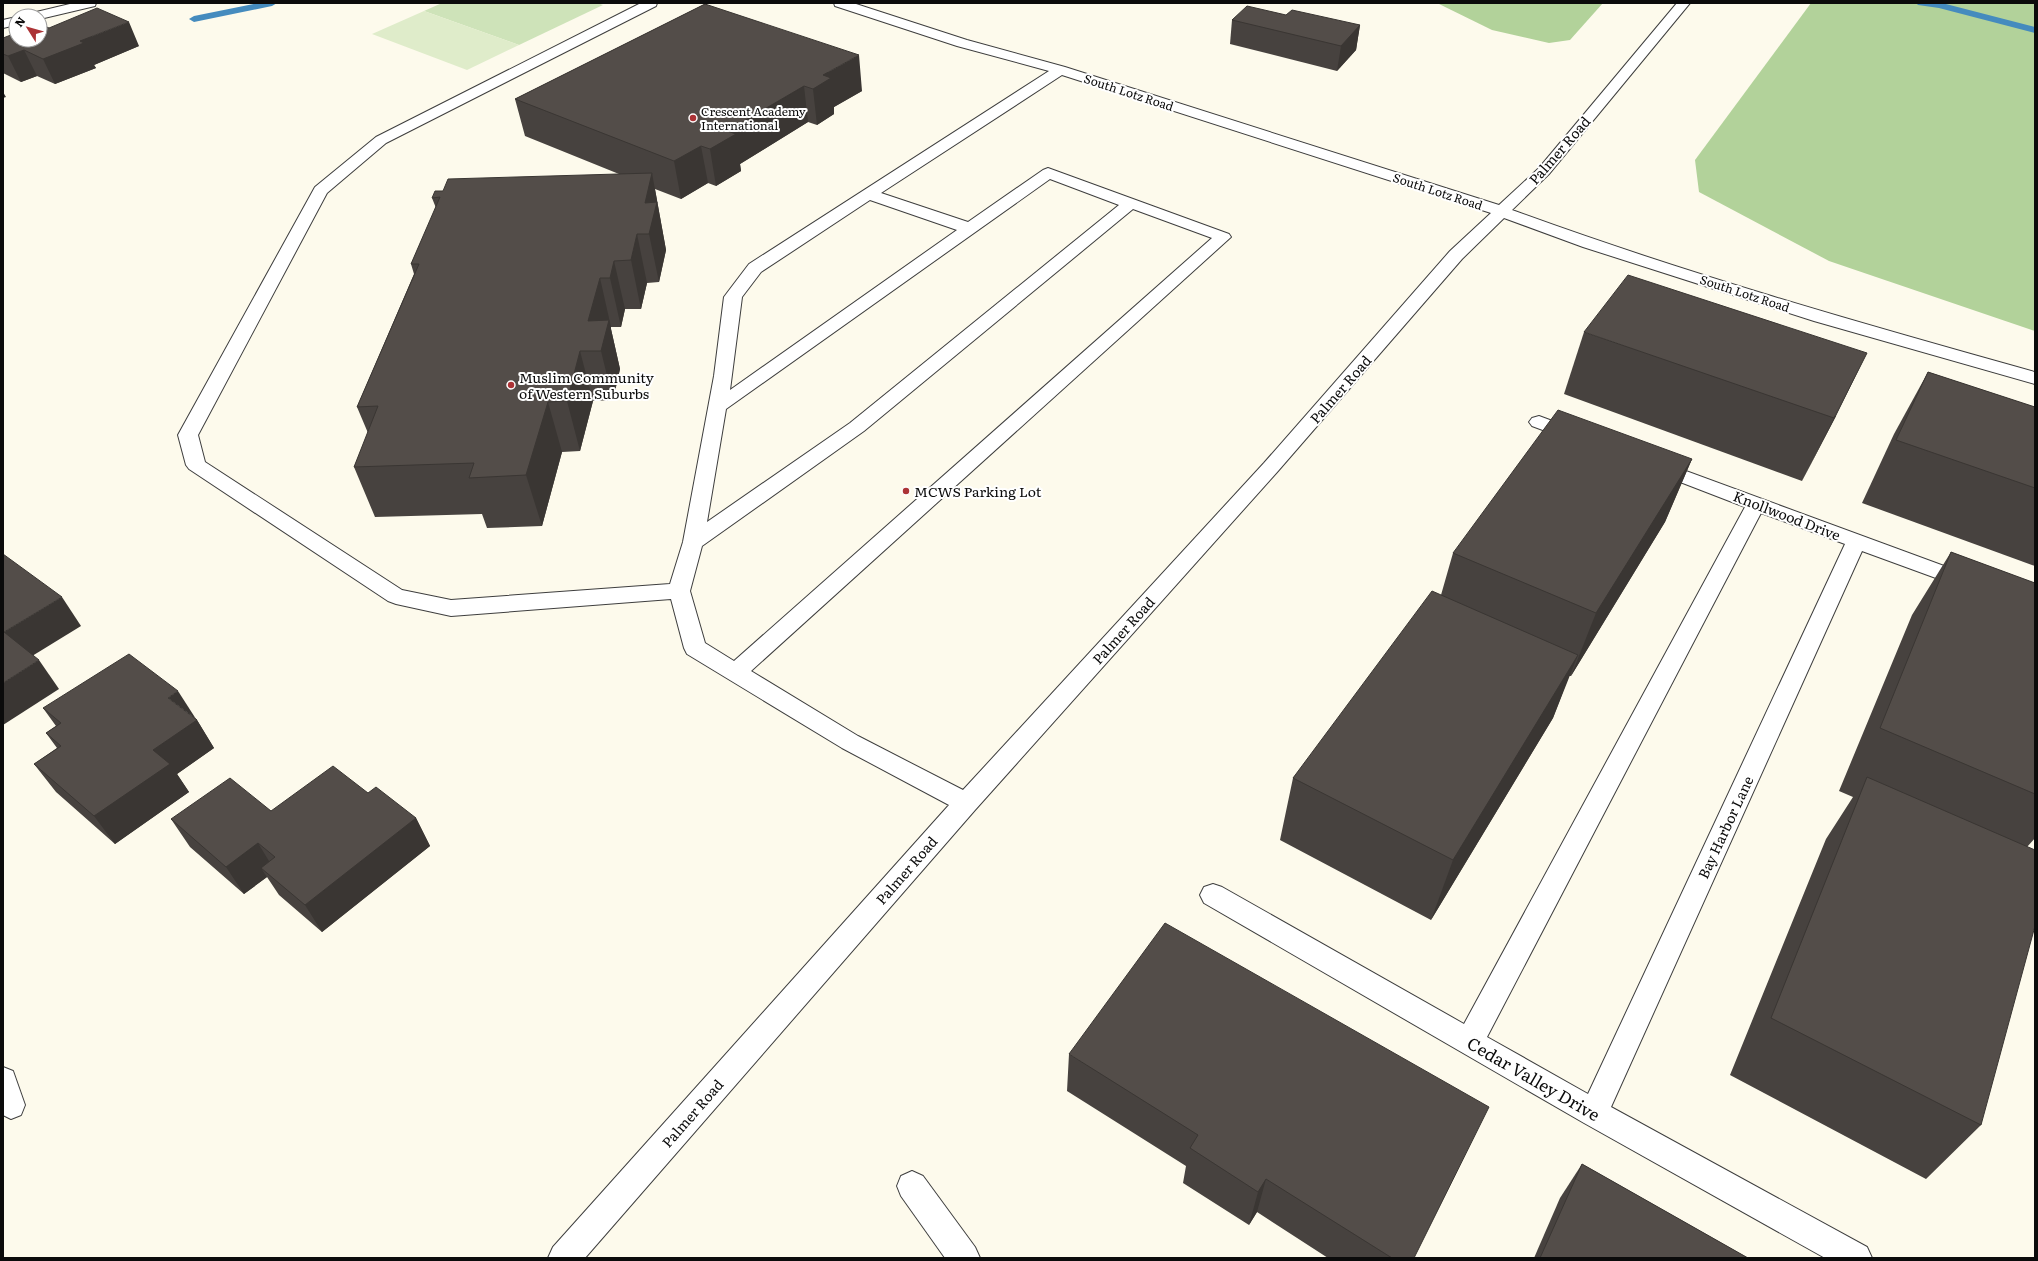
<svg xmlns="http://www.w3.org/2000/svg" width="2038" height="1261" font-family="Literata,serif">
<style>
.green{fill:#cee3b9}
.forest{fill:#b2d29a}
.pitch{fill:#dfecca}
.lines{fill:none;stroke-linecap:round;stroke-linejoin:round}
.stream{fill:#458bbe;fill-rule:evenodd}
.minor-casing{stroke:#3e3e3e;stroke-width:2}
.minor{fill:#fff;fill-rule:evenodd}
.wall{fill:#47423f}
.shaded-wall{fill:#3a3633}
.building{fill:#534d49;stroke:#3a3633}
.poi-dot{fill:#ac3336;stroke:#fff;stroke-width:1.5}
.labels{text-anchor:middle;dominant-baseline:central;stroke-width:4;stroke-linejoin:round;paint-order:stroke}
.far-street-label{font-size:12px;fill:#0b0b0b;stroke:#fff}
.far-poi-label{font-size:12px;fill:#0b0b0b;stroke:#fff;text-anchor:start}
.street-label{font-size:14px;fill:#0b0b0b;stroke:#fff}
.poi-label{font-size:14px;fill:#0b0b0b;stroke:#fff;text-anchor:start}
.near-street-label{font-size:17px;fill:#0b0b0b;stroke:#fff}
</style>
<rect width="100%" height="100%" fill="#fdfaec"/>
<!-- green -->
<polygon class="green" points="442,3 597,3 603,5 519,45 424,11"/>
<!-- forest -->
<g class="forest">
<polygon points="1437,3 1603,3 1570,40 1549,43 1492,30"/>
<polygon points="1811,3 2035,3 2035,331 1829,261 1699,192 1695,160"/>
</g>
<!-- pitch -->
<polygon class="pitch" points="424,11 519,45 467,70 372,34"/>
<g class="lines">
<!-- stream -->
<g class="stream">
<polygon points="258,3 277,3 272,6 194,22 189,19 194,16"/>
<polygon points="1916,3 1942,3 2035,27 2035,33 1939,8 1918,5"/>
</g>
<!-- minor casing -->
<g class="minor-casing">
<g id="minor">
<polygon points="74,3 96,3 95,6 40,19 40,16 30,16 32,13"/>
<path d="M641,3H657L656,6L386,143L327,193L198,435L205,462L402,590L451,600L670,584L683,542L714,376L724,297L727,293L749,264L1049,71L957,46L835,6L834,3H853L967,40L1065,67L1499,205L1539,168L1677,3H1690L1549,174L1512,210C1684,273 1859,323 2035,372V384L1814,321L1583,247L1504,218L1462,259L1278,471L975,810L585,1258H548L553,1247L949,805L842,748L687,654L684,648L671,599L451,616L396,604L388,601L189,469L186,465L178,435L315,187L376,137ZM1062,75L1491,213L1450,251L1264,463L963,790L858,736L751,671L1231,237L1229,234L1048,168L1043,170L968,222L881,193ZM1050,179L1119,205L850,423L707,522L726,409ZM870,200L957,230L730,390L742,297L761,272ZM1133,209L1212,238L734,661L705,643L690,591L702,546L864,431Z"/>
<polygon points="16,17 16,25 3,28 3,20"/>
<polygon points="1539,416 1582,432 1585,436 1582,440 1575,442 1532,426 1529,422 1532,418"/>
<path d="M1656,460L1974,577L1977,582L1974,587L1966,589L1862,551L1611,1107L1867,1247L1872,1258H1825L1584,1123L1204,903L1200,895L1204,887L1213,884L1222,887L1464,1024L1745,507L1649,470L1646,466L1649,462ZM1761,513L1845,544L1588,1094L1487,1037Z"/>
<polygon points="3,1067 13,1071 25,1105 21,1115 11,1119 3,1115"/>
<polygon points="912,1171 923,1176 975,1247 980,1258 945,1258 901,1196 897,1186 901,1176"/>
</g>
</g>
<!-- minor -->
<use href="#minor" class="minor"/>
</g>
<!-- wall -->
<g class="wall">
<polygon points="705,4 862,91 834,107 834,114 817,125 808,122 740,164 741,171 716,186 708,183 681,199 655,189 666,250 659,282 647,283 641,309 625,309 621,327 611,327 611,329 620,369 613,400 593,401 580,451 562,452 542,526 487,528 482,514 375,517 354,467 368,433 357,407 414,274 411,264 436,208 432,198 443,191 619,174 525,136 515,99"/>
<polygon points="1286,15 1360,25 1356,50 1337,71 1230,44 1232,20"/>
<polygon points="49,28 139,46 94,65 96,68 55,84 37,76 21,82 3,73 3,38"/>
<polygon points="1584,332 1836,416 1802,481 1564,394"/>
<polygon points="1928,372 2035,407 2035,566 1862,503 1894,434"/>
<polygon points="1692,459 1665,522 1571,676 1569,676 1553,718 1431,920 1280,840 1293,778 1441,595 1453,553"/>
<polygon points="1951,552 2035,583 2035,838 2027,847 1981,1125 1926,1179 1730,1075 1826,839 1853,797 1839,791 1912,615"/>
<polygon points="43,708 195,718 197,720 214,748 177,774 189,792 115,844 56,792 34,764 57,748 46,733 56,726"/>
<polygon points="368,793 416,818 430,846 322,932 279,895 267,877 244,894 190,847 171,819 271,811"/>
<polygon points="1069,1054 1414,1258 1328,1258 1257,1212 1249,1225 1183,1183 1186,1166 1067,1091"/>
<polygon points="1582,1164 1748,1258 1534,1258 1560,1198"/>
</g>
<!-- shaded-wall -->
<g class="shaded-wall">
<polygon points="129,22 139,46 94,65 96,68 55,84 43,59 80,41"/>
<polygon points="1360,25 1356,50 1337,71 1341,46"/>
<polygon points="24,50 37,76 21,82 8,56"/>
<polygon points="859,55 862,91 834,107 834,114 817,125 813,89 823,75"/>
<polygon points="804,86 808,122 740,164 741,171 716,186 710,149 727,131"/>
<polygon points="3,92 6,97 3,98"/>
<polygon points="701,146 708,183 681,199 674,161"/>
<polygon points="652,173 666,250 659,282 649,234 645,203"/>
<polygon points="637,234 647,283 641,309 631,260"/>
<polygon points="614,261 625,309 621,327 610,278"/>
<polygon points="600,278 611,327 611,329 620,369 613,400 601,351 588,321"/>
<polygon points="580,351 593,401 580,451 567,401"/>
<polygon points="1867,353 1836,416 1802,481 1834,418"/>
<polygon points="548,402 562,452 542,526 526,475"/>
<polygon points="1692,459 1665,522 1571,676 1596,613"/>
<polygon points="62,597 81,626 24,661 4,632"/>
<polygon points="1578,655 1553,718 1431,920 1453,860"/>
<polygon points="39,660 59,689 3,725 3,683"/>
<polygon points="178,691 196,719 168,698"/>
<polygon points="197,720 214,748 177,774 189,792 115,844 94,816 153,750"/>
<polygon points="416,818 430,846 322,932 305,905"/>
<polygon points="258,843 275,871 261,868 267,877 244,894 226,867"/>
<polygon points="1266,1179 1257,1212 1249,1225 1258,1192"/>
</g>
<!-- building -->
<g class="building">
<polygon points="705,4 859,55 823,75 831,78 813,89 804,86 727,131 736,134 710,149 701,146 674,161 515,99"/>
<polygon points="1247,6 1286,15 1292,10 1360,25 1341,46 1232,20"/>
<polygon points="97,8 129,22 80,41 84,43 43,59 24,50 8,56 3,54 3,38 16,33 16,40 40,40 40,24 49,28"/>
<polygon points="652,173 645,203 657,202 649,234 637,234 631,260 614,261 610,278 600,278 588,321 609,320 601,351 580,351 567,401 548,402 526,475 469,478 474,463 354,467 378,406 357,407 419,264 411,264 440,197 432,198 435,191 443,191 448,179"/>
<polygon points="1628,275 1867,353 1834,418 1584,332"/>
<polygon points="1928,372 2035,407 2035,488 1896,440"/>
<polygon points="1558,410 1692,459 1596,613 1453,553"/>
<polygon points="1951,552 2035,583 2035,794 1880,728"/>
<polygon points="3,554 62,597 4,632 39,660 3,683"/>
<polygon points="1432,591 1578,655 1453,860 1293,778"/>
<polygon points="129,654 178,691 168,698 197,720 153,750 170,764 94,816 34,764 61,746 46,733 61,723 43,708"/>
<polygon points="333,766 368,793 376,787 416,818 305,905 261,868 275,857 258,843 226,867 171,819 230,778 271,811"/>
<polygon points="1867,777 2035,850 2035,926 1981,1125 1771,1018"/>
<polygon points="1165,923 1489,1107 1414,1258 1392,1258 1266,1179 1258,1192 1190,1148 1198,1135 1069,1054"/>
<polygon points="1582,1164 1748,1258 1540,1258"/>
</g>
<!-- markers -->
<g class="poi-dot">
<circle cx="693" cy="118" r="4"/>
<circle cx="511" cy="385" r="4"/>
<circle cx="906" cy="491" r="4"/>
</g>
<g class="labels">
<!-- far-street labels -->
<g class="far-street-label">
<text transform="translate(1129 92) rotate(18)">South Lotz Road</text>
<text transform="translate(1438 191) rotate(18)">South Lotz Road</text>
<text transform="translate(1745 293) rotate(18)">South Lotz Road</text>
</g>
<!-- far-poi labels -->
<g class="far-poi-label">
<text x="701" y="111">Crescent Academy<tspan x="701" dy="14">International</tspan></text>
</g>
<!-- street labels -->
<g class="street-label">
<text transform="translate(1559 150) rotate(-49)">Palmer Road</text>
<text transform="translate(1340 389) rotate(-49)">Palmer Road</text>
<text transform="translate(1787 515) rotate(21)">Knollwood Drive</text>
<text transform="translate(1123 630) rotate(-48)">Palmer Road</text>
<text transform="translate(1725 827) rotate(-65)">Bay Harbor Lane</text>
<text transform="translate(906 870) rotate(-49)">Palmer Road</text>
<text transform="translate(692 1113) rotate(-49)">Palmer Road</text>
</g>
<!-- poi labels -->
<g class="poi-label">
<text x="519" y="377">Muslim Community<tspan x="519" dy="16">of Western Suburbs</tspan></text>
<text x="914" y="491">MCWS Parking Lot</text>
</g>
<!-- near-street labels -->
<g class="near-street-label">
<text transform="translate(1534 1078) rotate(30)">Cedar Valley Drive</text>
</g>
</g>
<!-- border -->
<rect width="2038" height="1261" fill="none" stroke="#0b0b0b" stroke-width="8"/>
<!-- north arrow -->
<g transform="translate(28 28) rotate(307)"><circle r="19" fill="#ffffff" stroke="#9d9d9d"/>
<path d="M0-3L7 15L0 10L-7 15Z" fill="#ac3336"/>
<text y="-6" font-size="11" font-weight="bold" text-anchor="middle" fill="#0b0b0b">N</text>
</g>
</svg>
